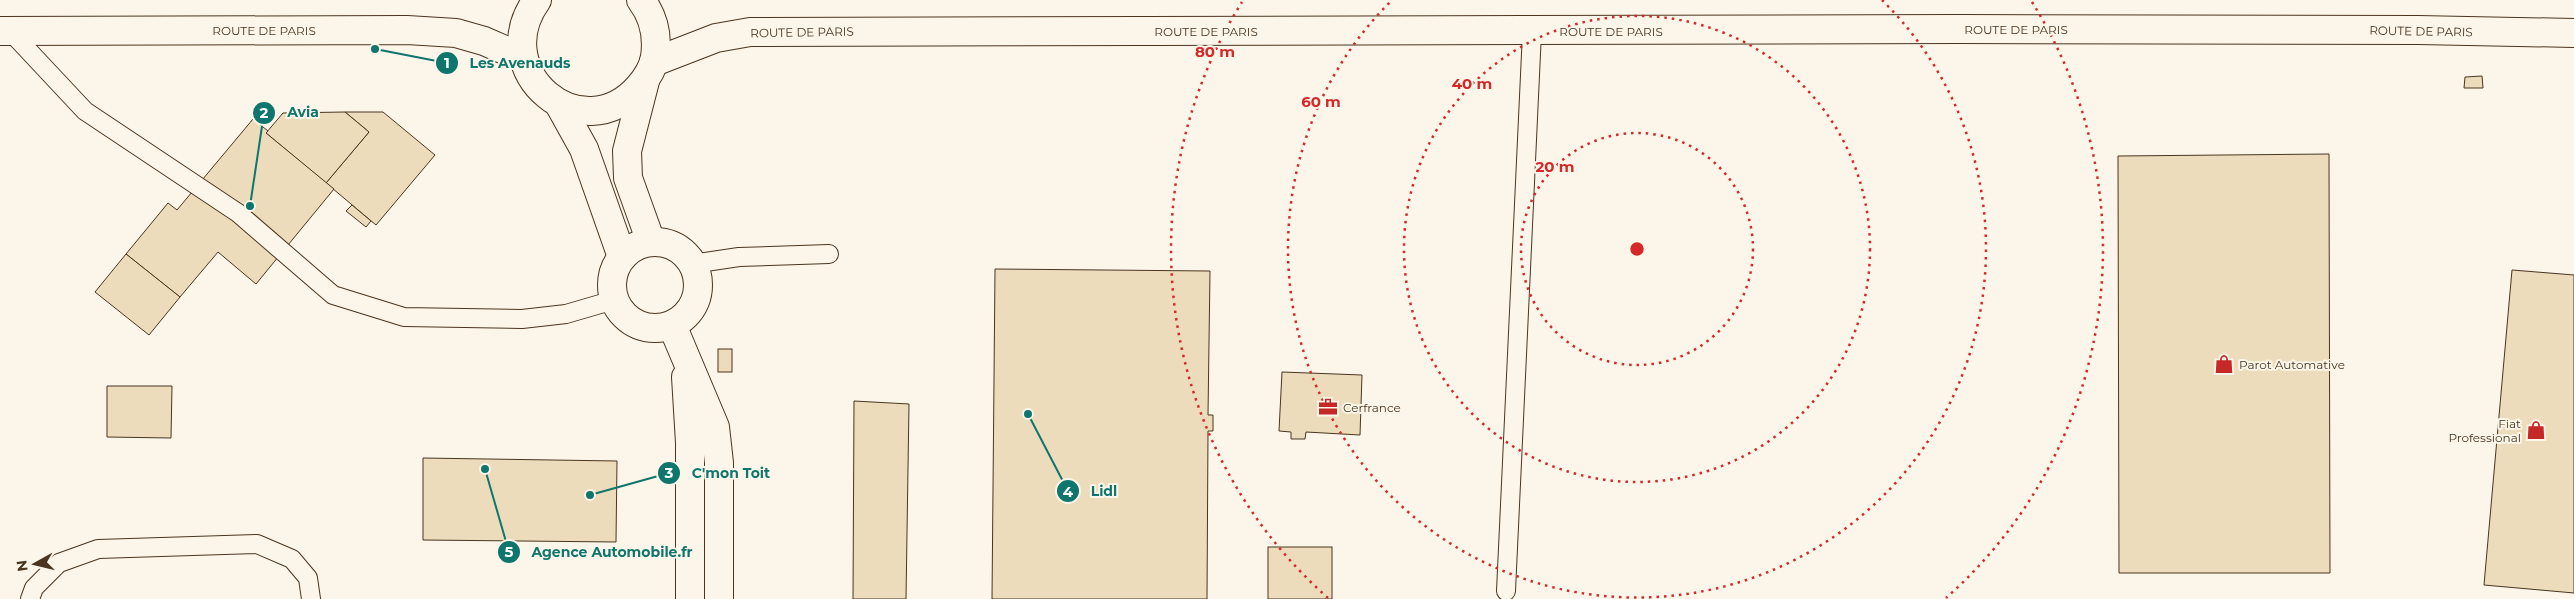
<svg xmlns="http://www.w3.org/2000/svg" width="2574" height="599" font-family="Montserrat,sans-serif">
<style>
.building{fill:#ecdcbc;stroke:#4a3520}
.lines{fill:none;stroke-linecap:round;stroke-linejoin:round}
.service-casing{stroke:#4a3520;stroke-width:20}
.minor-casing{stroke:#4a3520;stroke-width:30}
.secondary-casing{stroke:#4a3520;stroke-width:30}
.service{stroke:#fbf6e9;stroke-width:18}
.minor{stroke:#fbf6e9;stroke-width:28}
.secondary{stroke:#fbf6e9;stroke-width:28}
.ring{fill:none;stroke:#d62828;stroke-width:2.5;stroke-dasharray:2.5 5}
.labels{text-anchor:middle;dominant-baseline:central;stroke-width:4;stroke-linejoin:round;paint-order:stroke}
.street-label{font-size:12px;fill:#4a3520;stroke:#fbf6e9}
.poi-label{font-size:12px;fill:#4a3520;stroke:#fbf6e9;text-anchor:start}
.centre{fill:#d62828;stroke:#fbf6e9;stroke-width:2.5}
.ring-label{font-size:15px;text-anchor:middle;font-weight:bold;fill:#d62828;stroke:#fbf6e9;stroke-width:4;stroke-linejoin:round;paint-order:stroke}
.leader{fill:none;stroke:#0f766e;stroke-width:2}
.callout-dot{fill:#0f766e;stroke:#fbf6e9;stroke-width:2}
.mark-label{font-size:15px;text-anchor:middle;font-weight:bold;fill:#fff}
.callout-label{font-size:14px;text-anchor:middle;font-weight:bold;fill:#0f766e;stroke:#fbf6e9;stroke-width:4;stroke-linejoin:round;paint-order:stroke}
</style>
<rect width="100%" height="100%" fill="#fbf6e9"/>
<!-- building -->
<g class="building">
<polygon points="2482,76 2483,88 2464,88 2465,77"/>
<polygon points="345,112 383,112 435,155 376,225 326,183 369,132"/>
<polygon points="345,112 369,132 326,183 266,133 283,113"/>
<polygon points="253,119 268,131 266,133 334,189 256,284 218,252 180,297 126,254 168,203 177,210"/>
<polygon points="2329,154 2330,573 2119,573 2118,156"/>
<polygon points="352,205 371,221 366,227 346,211"/>
<polygon points="126,254 180,297 149,335 95,292"/>
<polygon points="995,269 1210,271 1208,415 1213,415 1213,431 1208,431 1207,599 992,599"/>
<polygon points="2512,270 2574,275 2574,593 2484,585"/>
<rect x="718" y="349" width="14" height="23"/>
<polygon points="1282,372 1362,375 1360,435 1306,432 1305,439 1291,439 1291,432 1279,431"/>
<polygon points="107,386 172,386 171,438 107,437"/>
<polygon points="854,401 909,404 906,599 853,599"/>
<polygon points="423,458 617,461 616,542 423,540"/>
<rect x="1268" y="547" width="64" height="52"/>
</g>
<g class="lines">
<!-- service casing -->
<g class="service-casing">
<g id="service">
<polyline points="10,31 85,111 238,213 333,295 404,317 522,319 566,314 614,300"/>
<polyline points="692,264 739,257 829,254"/>
<polyline points="1506,591 1532,32"/>
<polyline points="30,599 34,588 59,563 98,549 257,544 292,559 308,578 311,599"/>
</g>
</g>
<!-- minor casing -->
<g class="minor-casing">
<g id="minor">
<polyline points="645,81 627,151 628,178 651,242"/>
<polyline points="559,104 584,149 622,257"/>
<circle cx="655" cy="285" r="43"/>
<polyline points="672,325 715,427 719,463 719,599"/>
<polyline points="686,377 690,443 690,599"/>
</g>
</g>
<!-- secondary casing -->
<g class="secondary-casing">
<g id="secondary">
<path d="M537,0C485,72 582,152 639,87C646,79 653,68 655,57C658,36 654,17 641,0"/>
<polyline points="0,31 407,30 456,33 484,41 523,58"/>
<polyline points="654,62 716,38 750,32 1958,29 2418,30 2574,33"/>
</g>
</g>
<!-- service -->
<use href="#service" class="service"/>
<!-- minor -->
<use href="#minor" class="minor"/>
<!-- secondary -->
<use href="#secondary" class="secondary"/>
</g>
<!-- distance rings -->
<g class="ring">
<circle cx="1637" cy="249" r="116"/>
<circle cx="1637" cy="249" r="233"/>
<path d="M1882 0A349 349 0 1 1 1392 0"/>
<path d="M1328 598A466 466 0 0 1 1242 2M2032 2A466 466 0 0 1 1946 598"/>
</g>
<!-- icons -->
<defs>
<g id="shop-bare" transform="scale(1.5)"><path d="M-5-2.5h2.3a2.7 3.5 0 0 1 5.4 0H5L5.5 6h-11ZM-1.5-2.5h3a1.5 2.3 0 0 0-3 0Z" fill="#c62828" stroke="#fbf6e9" stroke-width="2.5" paint-order="stroke"/></g>
<g id="office-bare" transform="scale(1.5)"><path d="M-6-3h4V-5.5h4V-3h4V5H-6ZM-1-4.5V-3h2v-1.5ZM-6 0V1H6V0Z" fill="#c62828" stroke="#fbf6e9" stroke-width="2.5" paint-order="stroke"/></g>
</defs>
<g fill-rule="evenodd">
<use href="#shop-bare" x="2224" y="364"/>
<use href="#office-bare" x="1328" y="407"/>
<use href="#shop-bare" x="2536" y="430"/>
</g>
<g class="labels">
<!-- street labels -->
<g class="street-label">
<text x="2016" y="29">ROUTE DE PARIS</text>
<text x="264" y="30">ROUTE DE PARIS</text>
<text x="1206" y="31">ROUTE DE PARIS</text>
<text x="1611" y="31">ROUTE DE PARIS</text>
<text transform="translate(2421 31) rotate(1)">ROUTE DE PARIS</text>
<text transform="translate(802 32) rotate(-1)">ROUTE DE PARIS</text>
</g>
<!-- poi labels -->
<g class="poi-label">
<text x="2239" y="364">Parot Automative</text>
<text x="1343" y="407">Cerfrance</text>
<text x="2521" y="423" text-anchor="end">Fiat<tspan x="2521" dy="14">Professional</tspan></text>
</g>
</g>
<circle cx="1637" cy="249" r="8" class="centre"/>
<g class="ring-label">
<text x="1215" y="57">80 m</text>
<text x="1472" y="89">40 m</text>
<text x="1321" y="107">60 m</text>
<text x="1555" y="172">20 m</text>
</g>
<!-- callouts -->
<path class="leader" d="M375 49L447 63M250 206L264 113M590 495L669 473M1028 414L1068 491M485 469L509 552"/>
<g class="callout-dot">
<circle cx="375" cy="49" r="5"/>
<circle cx="250" cy="206" r="5"/>
<circle cx="590" cy="495" r="5"/>
<circle cx="1028" cy="414" r="5"/>
<circle cx="485" cy="469" r="5"/>
<circle cx="447" cy="63" r="12"/>
<circle cx="264" cy="113" r="12"/>
<circle cx="669" cy="473" r="12"/>
<circle cx="1068" cy="491" r="12"/>
<circle cx="509" cy="552" r="12"/>
</g>
<g class="mark-label">
<text x="447" y="68">1</text>
<text x="264" y="118">2</text>
<text x="669" y="478">3</text>
<text x="1068" y="497">4</text>
<text x="509" y="557">5</text>
</g>
<g class="callout-label">
<text x="520" y="68">Les Avenauds</text>
<text x="303" y="117">Avia</text>
<text x="731" y="478">C'mon Toit</text>
<text x="1104" y="496">Lidl</text>
<text x="612" y="557">Agence Automobile.fr</text>
</g>
<!-- north arrow -->
<g transform="translate(35 564) rotate(262)" stroke="#fbf6e9" stroke-width="4" paint-order="stroke">
<path d="M0-4L9 19L0 12L-9 19Z" fill="#4a3520"/>
<text y="-8" font-size="14" font-weight="bold" text-anchor="middle" fill="#4a3520">N</text>
</g>
</svg>
